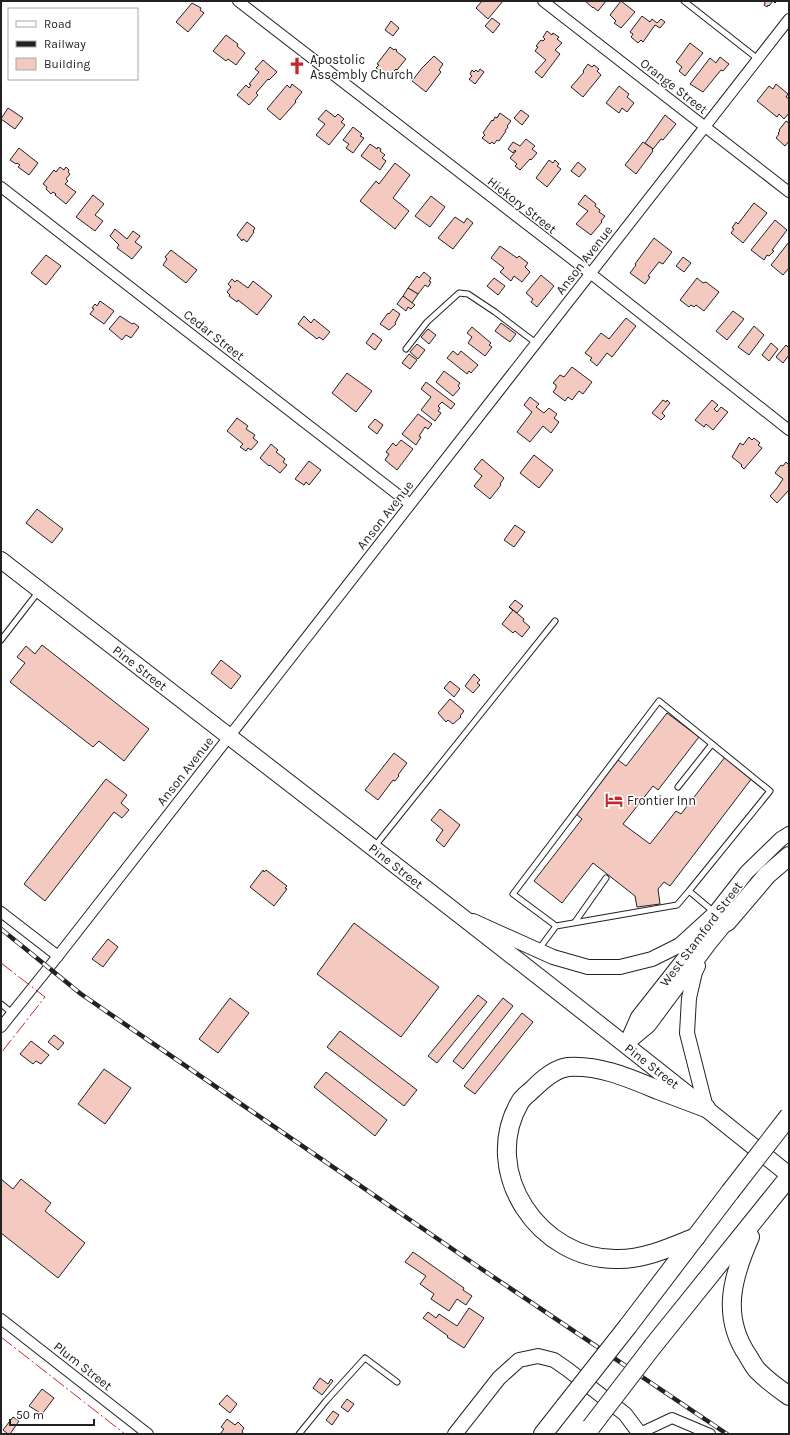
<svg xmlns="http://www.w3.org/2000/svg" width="790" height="1435" font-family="Karla,sans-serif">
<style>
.building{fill:#f3c9c0;stroke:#222}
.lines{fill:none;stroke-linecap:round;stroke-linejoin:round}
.lane-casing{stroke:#222;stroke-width:7}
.street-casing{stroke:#222;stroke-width:12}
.secondary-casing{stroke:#222;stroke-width:16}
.primary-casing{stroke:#222;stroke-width:18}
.highway-casing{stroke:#222;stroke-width:20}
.lane{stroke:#fff;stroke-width:5}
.street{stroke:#fff;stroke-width:10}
.secondary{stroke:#fff;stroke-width:14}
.primary{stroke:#fff;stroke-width:16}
.highway{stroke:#fff;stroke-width:18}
.rail-casing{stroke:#222;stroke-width:4.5}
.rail{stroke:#fff;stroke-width:3;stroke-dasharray:9;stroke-linecap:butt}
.highway-bridge-casing{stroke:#222;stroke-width:20;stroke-linecap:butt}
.highway-bridge{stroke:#fff;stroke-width:18}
.power{stroke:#c62828;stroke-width:1;stroke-dasharray:14 3 2 3;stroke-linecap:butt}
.labels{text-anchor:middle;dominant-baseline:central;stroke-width:3;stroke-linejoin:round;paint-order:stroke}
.poi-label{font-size:13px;fill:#222;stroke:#fff;text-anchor:start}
.street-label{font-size:13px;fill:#222;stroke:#fff}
</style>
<rect width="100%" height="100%" fill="#fff"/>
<!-- building -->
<g class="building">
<polygon points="482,1 503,1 488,19 476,8"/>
<polygon points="585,1 606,1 598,11 593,7 593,8"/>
<polygon points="621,1 635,12 621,28 614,23 616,21 610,15"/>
<polygon points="764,1 763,1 777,1 775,3 773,1 769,6 768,5 767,7 764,5 765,3"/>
<polygon points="192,3 201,8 200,10 204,13 188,32 176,22"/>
<polygon points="642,16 650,22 652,19 657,23 661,19 665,22 660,28 655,25 643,42 641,40 638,43 631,37 633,34 630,32"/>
<polygon points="492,18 500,24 493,33 485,26"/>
<polygon points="391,21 399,28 393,36 385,30"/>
<polygon points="547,31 552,35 553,33 559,37 557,39 562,43 555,50 560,54 542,78 535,72 546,60 535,51 538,47 536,46 541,40 543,41 545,39 543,37"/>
<polygon points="226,35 238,44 237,46 245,53 236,65 228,59 226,61 213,51"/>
<polygon points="690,43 703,53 685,76 679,71 682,67 676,62"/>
<polygon points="390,47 394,50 395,49 397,50 396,51 406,59 397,70 396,69 388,77 376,68 379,65 377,64"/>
<polygon points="434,56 443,64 439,70 441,72 426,92 412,81 422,68"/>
<polygon points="720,57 729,64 723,71 721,70 703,92 690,84 710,58 716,63"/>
<polygon points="263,60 277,72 269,80 268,79 256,93 258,95 249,105 237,95 246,85 249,88 251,85 249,84 259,72 255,69"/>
<polygon points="588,64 592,67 594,65 599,69 597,71 601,75 583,97 571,87 584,72 583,71"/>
<polygon points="480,69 484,72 475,84 469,79 472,76 470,74 472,70 474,72 476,70 478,72"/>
<polygon points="292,84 302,92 295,101 296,102 280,120 267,109 287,85 290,88"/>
<polygon points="776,84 788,94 786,97 789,99 789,113 784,119 779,114 777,117 757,101 769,86 773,89"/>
<polygon points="619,86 629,94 627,97 634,103 627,112 622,108 619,113 606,103"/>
<polygon points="8,108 23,118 15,129 1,119"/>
<polygon points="326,110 335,117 338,114 344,119 341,122 345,125 329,145 316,135 325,124 318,119"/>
<polygon points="521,110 529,116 522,125 514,118"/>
<polygon points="500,113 511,121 507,126 508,127 505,131 506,131 499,141 497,140 494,144 492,142 490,144 482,138 485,135 483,133 492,120 493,121 495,117 497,118"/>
<polygon points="665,115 676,124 663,140 661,139 653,149 645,143"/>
<polygon points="786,121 789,123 789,141 785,146 776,138 779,134 778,133 780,131 779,130"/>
<polygon points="353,127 362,134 360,136 364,138 353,153 346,148 349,144 343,140"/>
<polygon points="526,139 535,146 532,149 537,153 531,160 530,159 520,170 515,166 517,164 510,158 516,151 515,150 513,153 508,149 513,142 520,146"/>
<polygon points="643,142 653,149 652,150 653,151 636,174 625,165"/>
<polygon points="370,144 377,149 378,147 381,149 380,151 385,155 382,158 386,161 380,170 361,156"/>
<polygon points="19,148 38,163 29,175 18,167 20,165 17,163 16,164 10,160"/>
<polygon points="549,160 553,163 555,160 559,164 557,166 561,169 547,187 536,178"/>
<polygon points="578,162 586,169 579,177 571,171"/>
<polygon points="395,163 410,175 393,198 409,211 395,229 360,201 376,181 379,184"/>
<polygon points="60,167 64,170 66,167 69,170 68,172 70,174 66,179 68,181 65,184 76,192 66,204 55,195 56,194 53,192 51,194 46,189 47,187 43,184 54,170 56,172"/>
<polygon points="93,195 104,204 95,215 103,221 95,231 76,217"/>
<polygon points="585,195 596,204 595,206 600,210 599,212 605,216 601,221 602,222 591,235 576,224 588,211 578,204"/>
<polygon points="431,196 445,207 430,227 415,216"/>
<polygon points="754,203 767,213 743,243 731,233 734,229 732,228 736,222 738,224"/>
<polygon points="455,217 464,223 467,218 473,223 453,249 438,238"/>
<polygon points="775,220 787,230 772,250 774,251 769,256 767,255 764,260 751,250"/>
<polygon points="247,222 255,228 253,231 254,232 247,242 243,239 242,241 237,235"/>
<polygon points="115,229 127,239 133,231 140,236 135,242 142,247 132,259 117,248 119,245 110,236"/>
<polygon points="654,238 672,252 663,264 659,262 648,276 650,277 645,284 630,273 636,265 635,264"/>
<polygon points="789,242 789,268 783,275 771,265"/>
<polygon points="500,246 517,258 519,256 528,263 525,267 530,272 522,282 514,276 511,281 500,272 504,268 491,258"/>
<polygon points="171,250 197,270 186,283 163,265 167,259 165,257"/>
<polygon points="46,255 61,266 46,285 31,273"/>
<polygon points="683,257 691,263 684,272 676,266"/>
<polygon points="424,272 431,278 429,281 431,282 428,287 425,285 418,294 408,288 417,276 419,278"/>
<polygon points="541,275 554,286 537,307 531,302 533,299 526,293"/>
<polygon points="494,278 505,286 498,295 487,286"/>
<polygon points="697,278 703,283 706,282 719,292 704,311 696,305 694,307 691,305 689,307 680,300"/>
<polygon points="232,279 235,282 237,280 248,288 253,281 272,296 257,315 238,300 237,302 229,296 230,295 227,292 231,287 228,284"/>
<polygon points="408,288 418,294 412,303 403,296"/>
<polygon points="403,296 415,305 411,309 408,307 406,311 397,304"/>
<polygon points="100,301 114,311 104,324 90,314 94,309 92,308 95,304 97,306"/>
<polygon points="393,309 400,314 395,323 396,324 389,330 380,324 388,313 389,314"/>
<polygon points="733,311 744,319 727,340 716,331"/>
<polygon points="120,316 132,324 134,323 139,327 131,338 126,335 122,340 109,329"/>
<polygon points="304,316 311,323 314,319 330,332 323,340 319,337 317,339 298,324"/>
<polygon points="626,318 636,326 612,357 607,353 597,366 590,360 592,358 585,353 601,333 609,339"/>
<polygon points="501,323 516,334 510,342 495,331"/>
<polygon points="754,326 764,335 749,355 738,347"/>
<polygon points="472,327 491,343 489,345 492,347 485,356 468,343 472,337 467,333"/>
<polygon points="428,329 436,335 429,344 421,337"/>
<polygon points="373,333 382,340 375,350 366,343"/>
<polygon points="771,343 778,349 769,361 762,355"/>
<polygon points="417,344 425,350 418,359 410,352"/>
<polygon points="786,345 789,348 789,355 783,363 776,357"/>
<polygon points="453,351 458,355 461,351 478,365 471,373 469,371 467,374 447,358"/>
<polygon points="409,354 417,360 410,369 402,363"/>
<polygon points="572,367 592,382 583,394 579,391 572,400 568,397 565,401 553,392 556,388 556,385 553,383 560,375 564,377"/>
<polygon points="444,371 460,383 458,386 460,388 453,396 436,382"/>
<polygon points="347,373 372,391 356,412 332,393"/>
<polygon points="426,382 455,404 451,409 442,402 438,406 440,408 438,411 441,413 435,421 421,410 431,397 421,389"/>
<polygon points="530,397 539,404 536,407 544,413 549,408 557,414 554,418 559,422 551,433 543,426 530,442 517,432 532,412 524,405"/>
<polygon points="663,400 666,402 667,400 670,403 662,413 665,416 661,420 652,413"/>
<polygon points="712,400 718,405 714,409 717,412 721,407 728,412 713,430 706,424 704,427 695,420"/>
<polygon points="418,414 432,424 428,429 425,427 419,436 421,437 416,445 402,434"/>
<polygon points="237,418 248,426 246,429 255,435 253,438 258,442 251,450 248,448 246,451 240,447 243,444 227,431"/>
<polygon points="375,419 383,425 377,434 368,427"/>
<polygon points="749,437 752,440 754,438 760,443 758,445 762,448 744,469 741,466 742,465 732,457 740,443 743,445"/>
<polygon points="401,440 413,449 397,470 385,460 389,454 386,452 393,443 396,446"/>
<polygon points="271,444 278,450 276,452 285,459 283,462 287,465 280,473 270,465 269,466 260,458"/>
<polygon points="534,455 553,470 539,488 520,473"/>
<polygon points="482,459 504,478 500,484 501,485 490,499 474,486 482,476 474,469"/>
<polygon points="309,461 321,470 309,485 306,482 304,485 295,479"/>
<polygon points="786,462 789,465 789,490 777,503 770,496 777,488 783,479 775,473 781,465 783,466"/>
<polygon points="37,509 63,529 52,543 26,523"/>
<polygon points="515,525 525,532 514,547 504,540"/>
<polygon points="515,600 523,606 517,613 509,607"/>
<polygon points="509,607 524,619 523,621 530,627 522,637 515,631 513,633 502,624 513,610"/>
<polygon points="42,645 149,729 124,761 99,741 93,747 10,682 25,663 17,657 26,646 35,654"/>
<polygon points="221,660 241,676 231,689 211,673"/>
<polygon points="474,674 480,680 477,683 480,685 473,693 465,686"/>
<polygon points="450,681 460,689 454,697 444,688"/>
<polygon points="450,699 464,711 460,716 461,717 453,724 448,720 446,722 438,713"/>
<polygon points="667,713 699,737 658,790 653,786 623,824 650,844 676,811 681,814 725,757 752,778 670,886 664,882 658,889 660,904 637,907 635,896 593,863 562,903 534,881 582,819 576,814 618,760 626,766"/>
<polygon points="394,753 407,763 398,775 399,776 395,781 393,780 378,800 365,790"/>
<polygon points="106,779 127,795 121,803 129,810 122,818 114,812 45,901 24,884"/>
<polygon points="440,809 460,825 444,847 436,840 443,830 431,820"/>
<polygon points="263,870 264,872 266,870 287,886 285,888 287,889 274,906 250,887"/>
<polygon points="354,923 439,987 401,1037 317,974"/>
<polygon points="108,939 118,947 103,967 92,959"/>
<polygon points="478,995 487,1002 437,1063 428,1056"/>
<polygon points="230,998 249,1013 218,1053 199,1039"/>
<polygon points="503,998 513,1006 463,1069 453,1061"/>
<polygon points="522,1013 533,1022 475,1094 464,1086"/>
<polygon points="340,1031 417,1090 404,1106 327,1047"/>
<polygon points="54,1035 64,1043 58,1050 48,1042"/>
<polygon points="31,1041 49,1055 41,1064 36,1061 33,1064 20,1054"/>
<polygon points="104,1069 131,1088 105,1124 78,1104"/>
<polygon points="326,1072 387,1120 375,1136 314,1087"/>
<polygon points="1,1179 13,1189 21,1179 51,1203 45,1211 85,1243 58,1278 1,1233"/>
<polygon points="413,1252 464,1288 463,1290 472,1296 466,1305 457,1299 449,1311 431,1299 434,1294 420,1284 426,1276 405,1262"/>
<polygon points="469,1308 484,1318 464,1348 447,1337 448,1336 423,1318 428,1312 436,1318 439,1314 457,1326"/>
<polygon points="320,1378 328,1384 331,1379 333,1381 322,1395 313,1388"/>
<polygon points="42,1389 54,1398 42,1414 29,1406"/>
<polygon points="227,1395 237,1404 230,1413 219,1404"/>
<polygon points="347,1399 354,1404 348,1412 341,1407"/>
<polygon points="333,1411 339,1415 332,1425 326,1420"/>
<polygon points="13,1417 19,1421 10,1434 8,1434 3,1430"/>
<polygon points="227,1419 235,1425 238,1422 244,1428 242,1431 243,1432 242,1434 220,1434 224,1429 221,1427"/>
</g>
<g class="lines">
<!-- lane casing -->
<g class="lane-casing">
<g id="lane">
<polyline points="684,1 758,59"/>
<polyline points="406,349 427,322 459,293 468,294 495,312 536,343"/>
<polyline points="1,640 39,591"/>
<polyline points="678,787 712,744"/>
<polyline points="375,846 555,621"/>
<polyline points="689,891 677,905 556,926 513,894 659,701 770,791 689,891 714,912"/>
<polyline points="575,922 606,878"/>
<polyline points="539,949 556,926"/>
<polyline points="1,1004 12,1013"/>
<polyline points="299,1434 326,1401 365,1358 397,1382"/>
</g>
</g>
<!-- street casing -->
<g class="street-casing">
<g id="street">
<polyline points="238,1 590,273 789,430"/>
<polyline points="543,1 789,192"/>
<polyline points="1,187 410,504"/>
<polyline points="1,912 58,956"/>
<polyline points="1,1027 58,956 789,19"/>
<polyline points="1,1319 148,1434"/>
<polyline points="640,1433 672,1418 710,1434"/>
</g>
</g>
<!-- secondary casing -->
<g class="secondary-casing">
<g id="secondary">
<polyline points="473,921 553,957 588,967 620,967 652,959 680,945 715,913 727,922 709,944 649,1025 625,1045"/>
<polyline points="698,966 695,972 689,998 687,1033 706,1108"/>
<polyline points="627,1042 638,1017 701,937 715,913 747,872 781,839 789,834"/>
<polyline points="455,1434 499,1378 519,1360 538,1356 554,1360 567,1369 625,1414 640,1434"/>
</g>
</g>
<!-- primary casing -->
<g class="primary-casing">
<path id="primary" d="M1,560C264,764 529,966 789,1175"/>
</g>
<!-- highway casing -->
<g class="highway-casing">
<g id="highway">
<polyline points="727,922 767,875 789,856"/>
<path d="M696,1237C671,1247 646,1259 618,1259C540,1261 479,1172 520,1102C523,1097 529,1093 533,1089C542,1080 554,1069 568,1067C600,1065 629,1078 658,1090C674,1096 690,1102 706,1108"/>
<path d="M750,1237C732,1278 721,1316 748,1356C751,1361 754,1367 758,1371C767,1380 779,1389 789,1396"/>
<polyline points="628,1326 730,1192"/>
<polyline points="653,1346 789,1177"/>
<polyline points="543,1434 565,1406"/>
</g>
</g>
<!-- lane -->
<use href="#lane" class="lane"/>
<!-- street -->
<use href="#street" class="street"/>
<!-- secondary -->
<use href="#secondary" class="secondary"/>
<!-- primary -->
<use href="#primary" class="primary"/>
<!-- highway -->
<use href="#highway" class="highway"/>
<!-- rail casing -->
<g class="rail-casing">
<polyline id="rail" points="1,929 81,994 483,1270 727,1434"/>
</g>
<!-- rail -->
<use href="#rail" class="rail"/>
<!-- highway-bridge casing -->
<g class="highway-bridge-casing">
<g id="highway-bridge">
<polyline points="730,1192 789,1116"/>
<polyline points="565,1406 628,1326"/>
<polyline points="591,1427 653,1346"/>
</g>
</g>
<!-- highway-bridge -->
<use href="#highway-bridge" class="highway-bridge"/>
<!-- power -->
<g class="power">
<polyline points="1,963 45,997 1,1053"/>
<polyline points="1,1337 125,1434"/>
</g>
</g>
<!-- icons -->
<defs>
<g id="church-bare" transform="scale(1.38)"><path d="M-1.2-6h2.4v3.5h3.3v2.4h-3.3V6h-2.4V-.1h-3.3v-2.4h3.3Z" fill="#c62828" stroke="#fff" stroke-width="2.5" paint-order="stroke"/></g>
<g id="hotel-bare" transform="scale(1.38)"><path d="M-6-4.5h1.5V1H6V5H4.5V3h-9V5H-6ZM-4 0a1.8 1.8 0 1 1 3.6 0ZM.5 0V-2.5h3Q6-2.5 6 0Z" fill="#c62828" stroke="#fff" stroke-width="2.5" paint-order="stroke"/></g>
</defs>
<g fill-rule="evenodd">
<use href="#church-bare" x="297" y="66"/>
<use href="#hotel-bare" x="614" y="800"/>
</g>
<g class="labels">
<!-- poi labels -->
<g class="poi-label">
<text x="310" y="59">Apostolic<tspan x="310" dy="15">Assembly Church</tspan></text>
<text x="627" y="800">Frontier Inn</text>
</g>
<!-- street labels -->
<g class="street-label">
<text transform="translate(674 86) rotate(38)">Orange Street</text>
<text transform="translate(522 205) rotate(38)">Hickory Street</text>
<text transform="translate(584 260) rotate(-52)">Anson Avenue</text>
<text transform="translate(214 335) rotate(38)">Cedar Street</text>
<text transform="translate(385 515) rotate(-52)">Anson Avenue</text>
<text transform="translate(140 668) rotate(38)">Pine Street</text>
<text transform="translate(185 771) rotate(-52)">Anson Avenue</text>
<text transform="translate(396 866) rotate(38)">Pine Street</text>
<text transform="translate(701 934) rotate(-53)">West Stamford Street</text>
<text transform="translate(652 1066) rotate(38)">Pine Street</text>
<text transform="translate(83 1366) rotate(38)">Plum Street</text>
</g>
</g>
<!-- border -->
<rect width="790" height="1435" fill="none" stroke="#222222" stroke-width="4"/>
<!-- legend -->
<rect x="8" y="8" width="130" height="72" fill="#ffffff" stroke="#a7a7a7"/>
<rect x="16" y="21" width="20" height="6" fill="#ffffff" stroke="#a7a7a7"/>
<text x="44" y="28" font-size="12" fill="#222222">Road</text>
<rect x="16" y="41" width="20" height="6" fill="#222222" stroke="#a7a7a7"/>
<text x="44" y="48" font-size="12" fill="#222222">Railway</text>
<rect x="16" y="58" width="20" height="12" fill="#f3c9c0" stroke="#a7a7a7"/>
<text x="44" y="68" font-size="12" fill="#222222">Building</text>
<!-- scale -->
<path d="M10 1419v6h84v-6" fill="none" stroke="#222222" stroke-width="2"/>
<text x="16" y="1419" font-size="12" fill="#222222" stroke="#ffffff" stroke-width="3" paint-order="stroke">50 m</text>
</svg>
